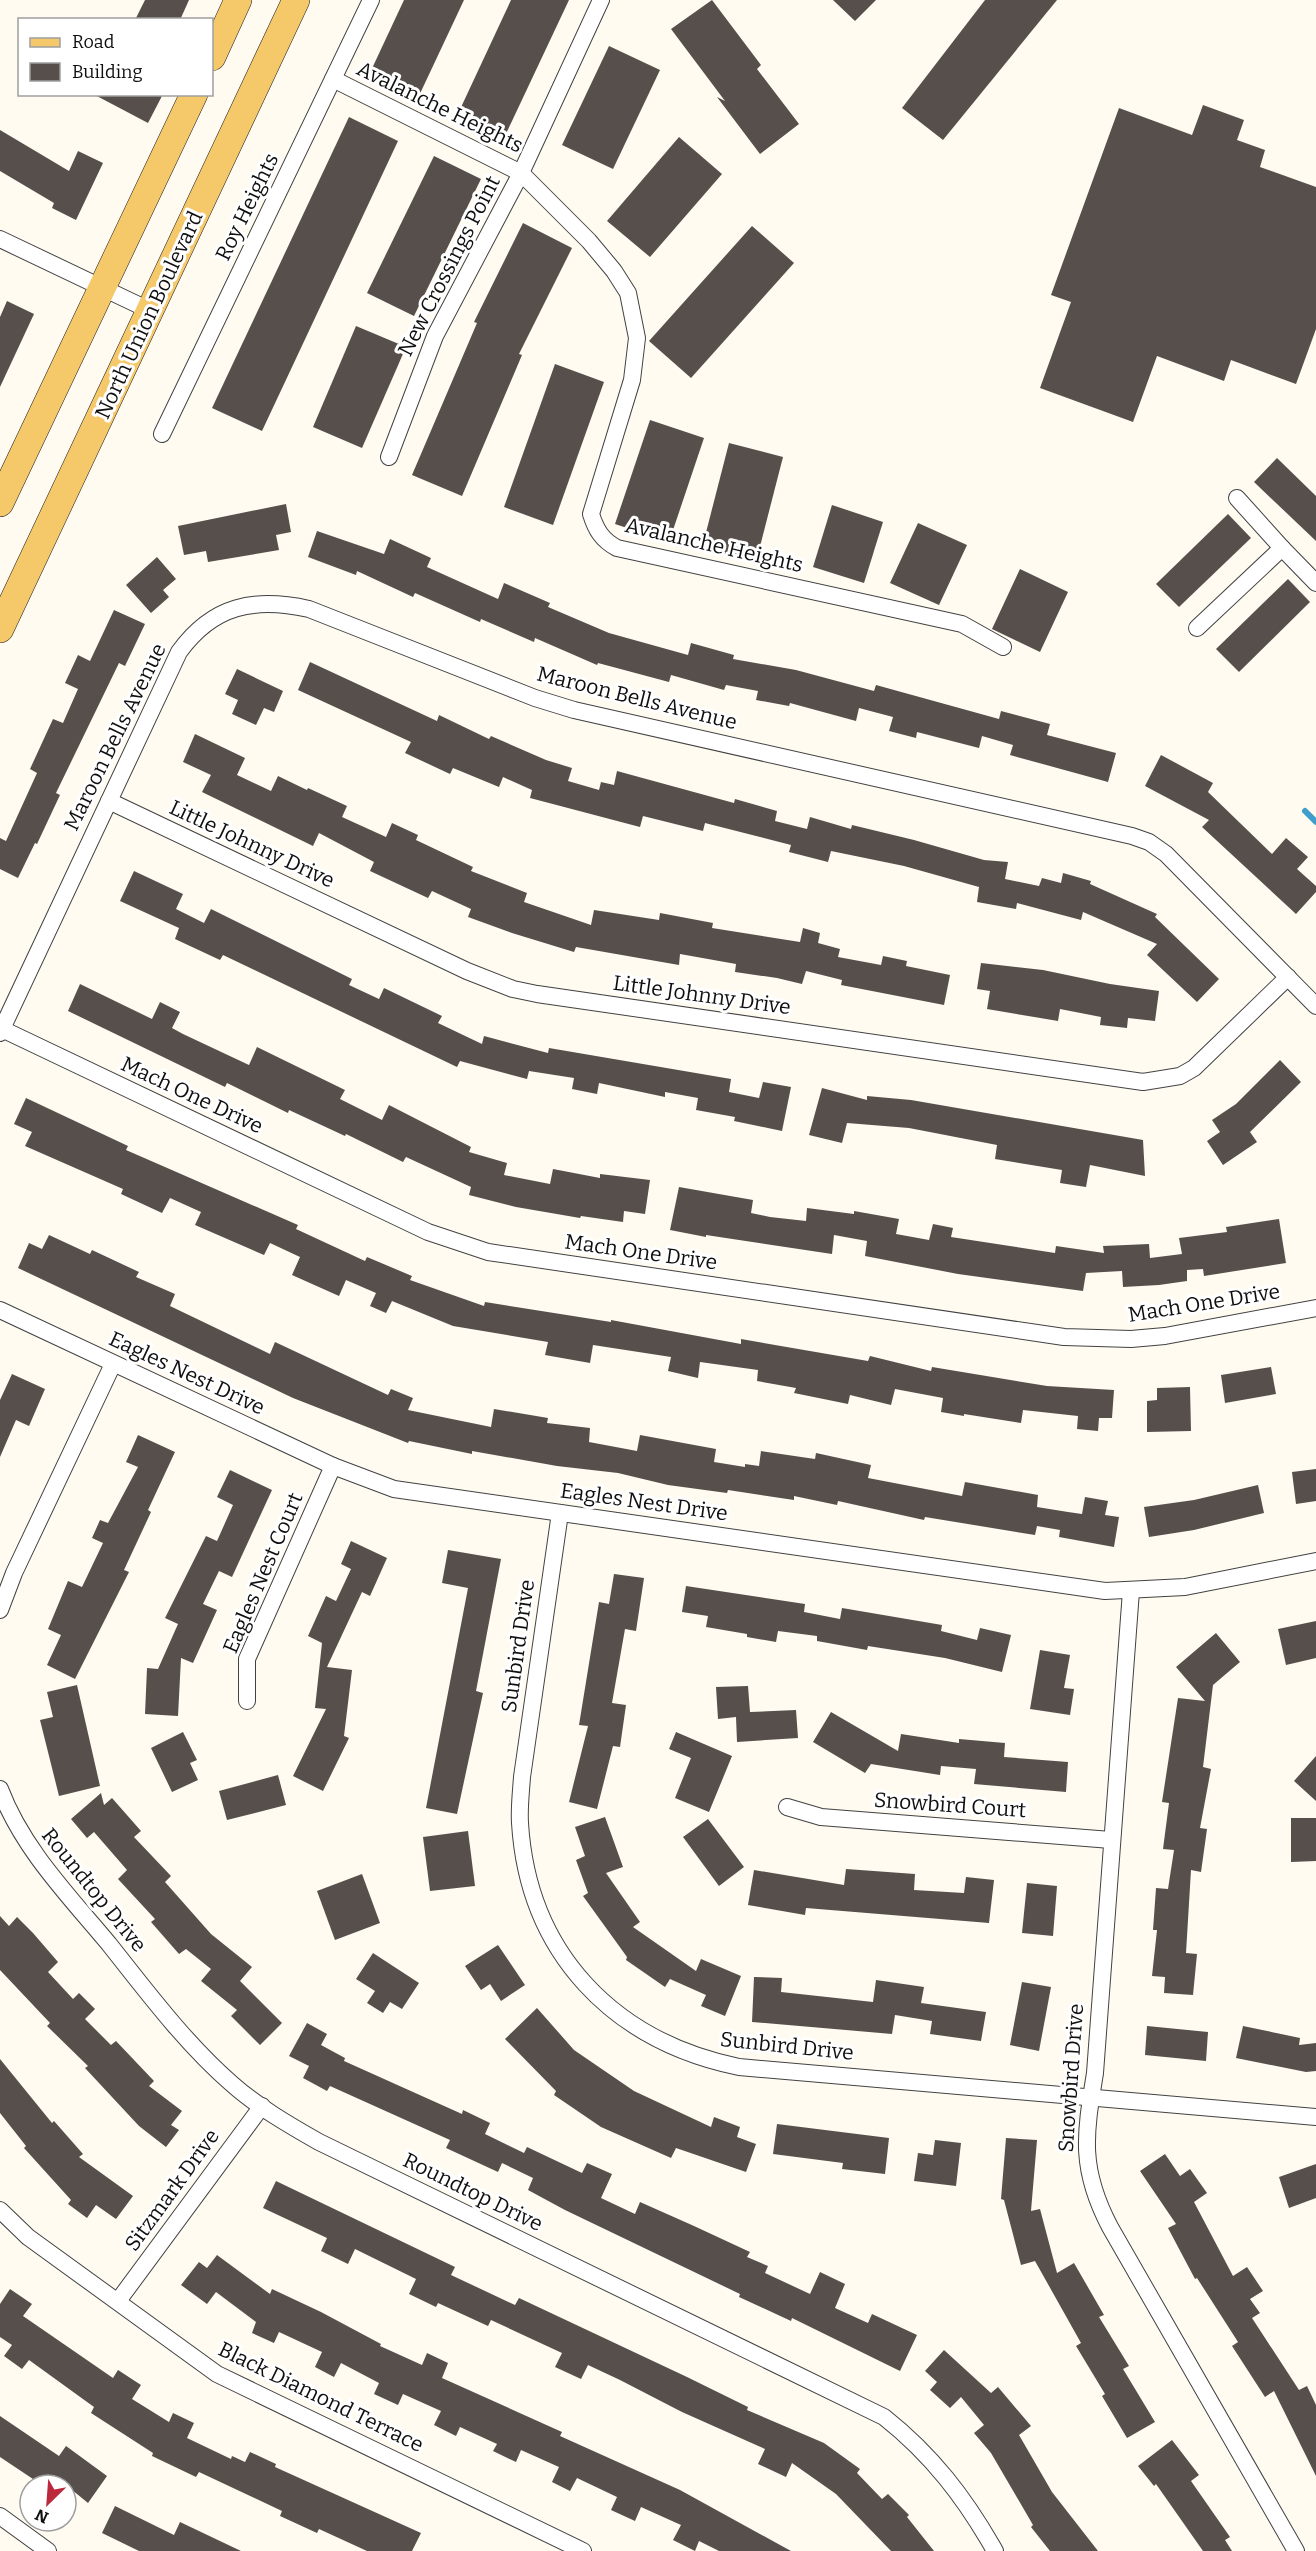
<svg xmlns="http://www.w3.org/2000/svg" width="1316" height="2551" font-family="Bitter,serif">
<style>
.lines{fill:none;stroke-linecap:round;stroke-linejoin:round}
.stream{stroke:#3f9ecb;stroke-width:6}
.building{fill:#574f4b}
.minor-casing{stroke:#424242;stroke-width:18}
.primary-casing{stroke:#202020;stroke-width:28}
.minor{stroke:#fff;stroke-width:16}
.primary{stroke:#f5c86a;stroke-width:27}
.labels{text-anchor:middle;dominant-baseline:central;stroke-width:6;stroke-linejoin:round;paint-order:stroke}
.street-label{font-size:21px;fill:#0f0f0f;stroke:#fff}
</style>
<rect width="100%" height="100%" fill="#fffbf1"/>
<g class="lines">
<!-- stream -->
<polyline class="stream" points="1305,811 1316,822"/>
</g>
<!-- building -->
<g class="building">
<polygon points="145,0 189,0 180,20 135,20"/>
<polygon points="404,0 464,0 417,100 368,77"/>
<polygon points="511,0 569,0 503,140 456,118"/>
<polygon points="712,0 761,65 757,69 799,124 760,154 717,97 725,101 671,29"/>
<polygon points="833,0 876,0 855,21"/>
<polygon points="985,0 1057,0 943,140 902,108"/>
<polygon points="609,46 660,70 613,169 562,145"/>
<polygon points="93,94 163,94 148,123"/>
<polygon points="1203,105 1244,120 1237,140 1265,150 1260,167 1316,187 1316,329 1296,384 1231,360 1224,381 1157,356 1133,422 1040,388 1071,302 1051,295 1119,108 1192,135"/>
<polygon points="349,117 398,141 262,431 212,408"/>
<polygon points="0,130 69,171 78,151 103,163 76,220 52,208 54,203 0,171"/>
<polygon points="679,137 722,174 650,257 607,221"/>
<polygon points="434,156 481,179 414,316 367,293"/>
<polygon points="523,223 572,248 519,354 522,355 462,496 412,475 477,323 474,322"/>
<polygon points="752,226 794,263 691,378 649,341"/>
<polygon points="7,301 34,314 0,387 0,317"/>
<polygon points="356,326 406,347 362,448 313,427"/>
<polygon points="555,364 604,382 553,525 504,507"/>
<polygon points="650,420 704,438 669,542 615,524"/>
<polygon points="729,443 783,457 756,562 702,548"/>
<polygon points="1277,458 1316,496 1316,541 1254,482"/>
<polygon points="286,504 291,532 276,535 279,550 208,562 206,551 184,555 178,526"/>
<polygon points="832,505 883,522 864,583 813,567"/>
<polygon points="1228,514 1251,538 1179,607 1156,584"/>
<polygon points="918,523 967,545 939,605 890,583"/>
<polygon points="317,531 384,554 390,539 431,558 427,567 498,599 504,583 550,603 548,607 609,633 688,655 691,643 734,655 733,659 796,670 874,691 876,685 999,719 1001,711 1050,724 1047,735 1116,753 1108,782 1010,755 1013,745 982,736 979,748 917,732 916,738 889,731 893,717 859,708 856,721 790,703 789,706 756,700 758,691 726,685 724,690 671,675 669,682 598,663 597,665 535,638 534,642 481,619 480,622 415,593 413,597 357,571 356,575 308,557"/>
<polygon points="157,557 176,579 163,590 169,597 151,613 126,585"/>
<polygon points="1020,569 1068,592 1040,652 992,629"/>
<polygon points="1288,579 1310,602 1239,672 1216,649"/>
<polygon points="114,610 145,624 125,666 119,663 56,793 60,795 37,844 35,843 18,878 0,869 0,838 6,841 37,773 30,769 53,719 63,723 78,689 65,683 78,655 90,661"/>
<polygon points="310,662 437,721 439,715 489,739 491,736 546,760 572,768 568,781 599,790 601,782 614,785 617,771 734,803 735,799 777,811 775,821 807,829 810,817 851,829 852,825 914,840 984,860 1008,862 1005,879 1039,886 1042,878 1061,883 1063,873 1091,881 1090,884 1157,914 1155,917 1219,979 1197,1002 1147,955 1157,944 1083,912 1081,920 1017,903 1016,909 977,902 979,887 904,866 831,851 828,862 789,852 791,845 705,823 703,831 643,816 640,827 530,798 532,790 503,777 499,787 453,768 450,774 405,753 411,742 298,690"/>
<polygon points="237,669 283,691 274,712 264,708 256,725 232,714 238,700 225,694"/>
<polygon points="195,734 245,758 237,775 271,791 278,776 307,790 308,788 347,806 342,817 386,837 392,823 418,835 416,840 473,867 471,871 527,893 524,902 591,925 594,910 659,920 660,913 713,923 712,928 800,942 803,928 820,933 818,943 840,949 838,957 881,965 883,956 907,961 906,966 950,975 944,1005 841,985 842,980 806,971 802,984 777,978 735,972 736,964 680,954 679,965 576,947 574,952 512,933 468,917 471,909 432,891 428,898 370,871 374,862 319,833 313,846 202,792 211,775 183,762"/>
<polygon points="1161,755 1213,783 1208,792 1272,854 1286,838 1308,857 1297,869 1316,886 1316,892 1296,914 1202,827 1209,820 1145,786"/>
<polygon points="134,871 183,894 176,909 204,923 211,909 352,979 349,985 379,999 384,988 442,1016 438,1023 482,1044 484,1036 548,1053 549,1048 731,1079 729,1092 759,1098 763,1082 791,1087 782,1131 734,1121 735,1117 696,1110 698,1098 665,1092 665,1097 599,1083 597,1094 572,1089 574,1078 529,1071 527,1079 460,1061 457,1067 223,955 220,960 175,939 179,928 120,901"/>
<polygon points="981,963 1043,970 1110,984 1159,991 1155,1021 1128,1018 1127,1028 1100,1025 1101,1017 1060,1009 1058,1021 987,1009 990,991 977,989"/>
<polygon points="80,984 152,1019 160,1002 180,1012 172,1028 183,1034 249,1065 257,1047 345,1090 340,1099 382,1120 389,1105 471,1147 469,1152 507,1163 504,1175 550,1184 553,1169 600,1178 600,1174 650,1180 645,1214 624,1211 623,1222 581,1216 580,1218 516,1207 469,1195 471,1187 406,1157 403,1162 346,1134 345,1136 289,1110 288,1113 227,1083 225,1087 68,1011"/>
<polygon points="1280,1060 1301,1082 1250,1132 1257,1142 1223,1165 1207,1141 1220,1132 1212,1120 1236,1104"/>
<polygon points="822,1088 867,1100 867,1096 911,1100 1143,1140 1145,1176 1090,1165 1086,1187 1060,1183 1062,1170 995,1159 997,1145 909,1128 847,1123 842,1143 809,1135"/>
<polygon points="26,1098 128,1146 126,1150 298,1225 296,1229 365,1261 367,1257 412,1276 410,1280 484,1306 485,1302 611,1322 611,1320 741,1344 741,1339 868,1361 870,1356 931,1371 932,1367 1047,1386 1114,1390 1112,1418 1099,1418 1098,1431 1077,1429 1078,1416 1023,1410 1021,1423 964,1414 964,1416 941,1412 943,1398 895,1389 891,1405 850,1395 848,1404 794,1393 796,1388 757,1381 758,1370 700,1362 698,1378 668,1371 671,1357 593,1345 590,1363 545,1355 548,1342 453,1326 392,1301 386,1313 370,1306 376,1293 346,1280 339,1296 292,1275 300,1257 270,1243 264,1255 195,1225 201,1212 170,1198 162,1213 121,1194 123,1189 25,1146 32,1132 14,1124"/>
<polygon points="679,1187 753,1200 751,1213 770,1217 806,1221 807,1208 854,1214 854,1211 899,1219 896,1234 929,1240 933,1224 953,1228 951,1237 1055,1253 1056,1246 1104,1253 1103,1246 1149,1244 1150,1258 1182,1254 1179,1238 1227,1232 1226,1227 1279,1219 1286,1263 1204,1276 1203,1269 1187,1270 1187,1281 1159,1285 1123,1287 1122,1271 1086,1273 1083,1291 958,1274 865,1256 867,1241 834,1235 832,1254 706,1235 706,1237 670,1230"/>
<polygon points="49,1235 90,1254 92,1250 139,1272 136,1277 175,1294 170,1306 270,1354 275,1342 388,1395 391,1389 413,1398 408,1410 491,1427 494,1409 548,1418 547,1423 590,1428 589,1442 637,1451 640,1435 716,1449 714,1462 745,1467 745,1464 759,1466 761,1451 815,1459 816,1453 871,1465 868,1478 962,1496 965,1482 1038,1495 1037,1507 1068,1512 1082,1514 1085,1497 1108,1501 1105,1515 1119,1517 1114,1547 1059,1537 1060,1530 1037,1526 1035,1535 925,1517 924,1520 838,1501 837,1505 794,1496 794,1500 728,1490 727,1493 668,1485 618,1473 557,1466 472,1451 472,1454 409,1441 408,1443 293,1398 18,1268 29,1243 42,1249"/>
<polygon points="1271,1367 1276,1394 1225,1403 1221,1375"/>
<polygon points="12,1374 45,1389 29,1426 16,1420 0,1457 0,1400"/>
<polygon points="1190,1387 1191,1431 1147,1432 1147,1401 1157,1400 1157,1388"/>
<polygon points="138,1435 175,1452 148,1510 151,1512 124,1570 129,1572 75,1679 47,1665 61,1635 48,1629 68,1581 82,1587 103,1543 92,1538 100,1520 108,1523 138,1467 126,1462"/>
<polygon points="1316,1469 1316,1501 1296,1504 1292,1472"/>
<polygon points="230,1470 272,1490 232,1577 219,1571 203,1604 217,1610 193,1663 181,1658 178,1716 145,1714 147,1668 158,1669 178,1624 165,1618 206,1536 217,1541 233,1505 217,1497"/>
<polygon points="1258,1485 1264,1513 1194,1530 1149,1537 1144,1507 1194,1500"/>
<polygon points="351,1541 387,1558 370,1596 362,1592 327,1667 352,1670 344,1736 349,1738 323,1791 293,1776 326,1709 315,1708 322,1643 308,1636 326,1596 336,1601 351,1569 341,1564"/>
<polygon points="448,1550 501,1559 476,1691 483,1693 457,1814 426,1808 468,1588 442,1583"/>
<polygon points="614,1574 644,1578 636,1631 625,1629 612,1703 626,1705 620,1747 613,1746 597,1809 569,1802 588,1726 579,1725 599,1602 609,1604"/>
<polygon points="686,1586 805,1604 804,1612 840,1619 842,1608 942,1625 941,1631 977,1640 980,1628 1011,1635 1002,1672 945,1658 868,1646 867,1650 817,1641 817,1636 778,1631 776,1642 747,1637 747,1634 706,1627 708,1616 682,1612"/>
<polygon points="1316,1621 1316,1658 1286,1665 1278,1629"/>
<polygon points="1216,1633 1240,1662 1213,1685 1203,1767 1211,1769 1200,1828 1207,1829 1201,1872 1191,1870 1186,1953 1197,1954 1193,1995 1164,1993 1165,1977 1152,1976 1157,1930 1153,1930 1156,1888 1168,1889 1174,1850 1163,1849 1169,1803 1162,1802 1178,1698 1205,1701 1176,1667"/>
<polygon points="1040,1650 1070,1655 1064,1688 1074,1689 1070,1715 1030,1709"/>
<polygon points="77,1685 100,1786 59,1796 40,1720 53,1717 47,1692"/>
<polygon points="748,1686 750,1712 796,1710 798,1738 737,1742 736,1717 718,1719 716,1687"/>
<polygon points="831,1712 898,1751 901,1734 959,1743 959,1739 1005,1743 1004,1757 1068,1762 1066,1792 974,1784 976,1769 941,1766 940,1775 871,1764 865,1773 813,1742"/>
<polygon points="183,1732 197,1760 190,1763 198,1780 172,1792 151,1748"/>
<polygon points="676,1732 732,1756 709,1812 675,1798 691,1758 669,1749"/>
<polygon points="1316,1756 1316,1801 1294,1781"/>
<polygon points="278,1775 286,1805 227,1820 219,1791"/>
<polygon points="101,1793 104,1805 112,1798 141,1831 134,1837 171,1876 165,1882 211,1934 252,1967 240,1981 282,2023 260,2045 231,2016 237,2010 201,1981 211,1969 186,1949 179,1954 151,1922 155,1919 118,1879 127,1870 94,1832 87,1838 71,1819"/>
<polygon points="605,1817 623,1867 606,1873 640,1922 633,1927 696,1971 701,1959 741,1976 725,2016 701,2006 706,1995 670,1979 665,1987 626,1960 627,1957 583,1896 588,1893 576,1860 585,1856 575,1827"/>
<polygon points="1291,1818 1316,1818 1316,1861 1291,1862"/>
<polygon points="708,1819 744,1867 719,1886 683,1837"/>
<polygon points="468,1831 475,1886 430,1891 423,1837"/>
<polygon points="846,1869 915,1874 914,1890 964,1893 966,1877 994,1880 989,1923 806,1908 805,1915 748,1905 754,1870 844,1885"/>
<polygon points="362,1874 380,1923 335,1940 317,1891"/>
<polygon points="1027,1883 1057,1886 1053,1936 1022,1933"/>
<polygon points="0,1916 9,1926 17,1917 33,1933 58,1962 48,1972 73,1999 79,1993 95,2009 85,2019 111,2045 116,2041 154,2081 149,2086 182,2111 171,2125 179,2130 166,2147 139,2126 85,2068 88,2066 47,2026 50,2023 0,1970"/>
<polygon points="498,1945 525,1985 501,2001 490,1984 481,1990 465,1966"/>
<polygon points="373,1953 419,1983 402,2009 390,2002 383,2013 367,2003 375,1991 356,1979"/>
<polygon points="754,1977 782,1978 781,1992 873,2002 876,1980 924,1987 921,2003 986,2012 981,2041 930,2034 932,2021 895,2015 892,2034 752,2022"/>
<polygon points="1022,1982 1051,1987 1039,2051 1010,2045"/>
<polygon points="537,2008 574,2050 634,2091 711,2127 714,2117 740,2127 737,2137 756,2144 746,2172 676,2148 671,2158 601,2127 554,2095 556,2091 505,2039"/>
<polygon points="307,2023 327,2034 321,2045 345,2058 344,2061 462,2114 463,2110 490,2123 485,2134 524,2153 527,2147 582,2173 587,2163 612,2174 601,2198 635,2214 640,2202 694,2226 750,2252 747,2257 768,2266 765,2273 810,2294 820,2272 845,2284 835,2308 868,2323 872,2314 917,2335 900,2371 792,2318 791,2321 739,2297 740,2294 565,2210 528,2190 533,2178 502,2163 498,2172 446,2148 450,2140 330,2086 327,2091 303,2078 309,2066 289,2056"/>
<polygon points="1147,2026 1208,2032 1206,2061 1145,2055"/>
<polygon points="1243,2026 1300,2038 1299,2045 1316,2043 1316,2071 1306,2072 1236,2058"/>
<polygon points="0,2059 52,2123 54,2121 83,2154 79,2157 133,2196 116,2219 96,2205 87,2218 68,2204 71,2200 24,2148 26,2146 0,2113"/>
<polygon points="777,2124 889,2138 885,2174 842,2169 843,2163 773,2154"/>
<polygon points="1006,2138 1037,2140 1031,2211 1040,2209 1057,2273 1074,2263 1104,2315 1099,2317 1129,2366 1123,2369 1155,2422 1127,2438 1102,2396 1105,2394 1076,2346 1081,2343 1035,2261 1021,2265 1004,2200 1001,2199"/>
<polygon points="935,2140 961,2143 956,2186 914,2181 918,2153 933,2155"/>
<polygon points="1165,2154 1180,2176 1190,2169 1207,2193 1194,2202 1233,2276 1247,2267 1263,2291 1250,2299 1260,2313 1252,2318 1299,2390 1307,2386 1316,2405 1316,2476 1274,2391 1265,2397 1232,2346 1238,2342 1197,2278 1195,2279 1168,2228 1176,2224 1140,2171"/>
<polygon points="1316,2164 1316,2198 1289,2208 1279,2177"/>
<polygon points="276,2181 455,2267 451,2275 515,2305 519,2298 687,2377 748,2407 747,2410 824,2443 860,2469 857,2473 882,2499 888,2494 909,2515 907,2517 934,2551 891,2551 836,2494 792,2463 786,2477 758,2464 765,2449 682,2412 620,2380 588,2365 581,2379 555,2367 562,2353 491,2320 488,2326 438,2303 436,2307 409,2294 416,2279 355,2249 348,2264 321,2251 327,2238 263,2208"/>
<polygon points="217,2255 270,2294 272,2289 321,2312 381,2344 380,2346 422,2365 427,2353 448,2363 442,2378 562,2432 560,2436 680,2490 791,2551 719,2551 699,2541 695,2551 673,2540 681,2525 641,2507 635,2521 611,2510 617,2497 577,2478 570,2491 552,2482 559,2467 521,2450 516,2462 493,2451 497,2444 460,2427 456,2436 434,2425 441,2411 403,2394 398,2405 374,2394 379,2383 341,2363 334,2377 315,2367 322,2352 279,2332 274,2343 252,2333 256,2322 216,2292 207,2304 181,2285 199,2262 207,2268"/>
<polygon points="10,2289 32,2304 23,2316 113,2378 118,2370 141,2385 132,2399 169,2422 173,2413 194,2423 187,2438 231,2459 232,2456 245,2462 250,2452 276,2464 275,2467 421,2533 412,2551 367,2551 319,2529 317,2533 280,2516 282,2511 199,2472 196,2477 152,2456 153,2453 91,2413 94,2407 29,2360 22,2369 4,2356 12,2345 0,2337 0,2304"/>
<polygon points="944,2350 991,2393 998,2387 1031,2426 1019,2435 1052,2492 1098,2551 1050,2551 1031,2527 1033,2525 991,2453 974,2433 984,2425 961,2397 950,2408 930,2390 937,2382 925,2371"/>
<polygon points="0,2416 59,2456 66,2446 107,2476 88,2503 66,2485 42,2485 0,2457"/>
<polygon points="1172,2440 1199,2475 1191,2481 1230,2537 1225,2540 1232,2551 1203,2551 1156,2484 1154,2486 1138,2466"/>
<polygon points="115,2506 174,2535 180,2522 241,2551 139,2551 102,2533"/>
</g>
<g class="lines">
<!-- minor casing -->
<g class="minor-casing">
<g id="minor">
<path d="M333,79L521,173L589,241L614,271L628,293L637,338L632,380L591,514C596,530 602,540 617,548L962,624L1003,647"/>
<polyline points="0,239 151,311"/>
<polyline points="162,434 371,0"/>
<polyline points="389,457 435,336 521,173 601,0"/>
<polyline points="1237,498 1282,548"/>
<polyline points="1197,628 1282,548 1316,583"/>
<polyline points="109,801 467,971 513,989 537,994 1143,1082 1180,1076 1194,1068 1288,977"/>
<polyline points="2,1029 428,1232 488,1252 1064,1337 1131,1339 1165,1336 1316,1308"/>
<path d="M0,1033L179,652C213,605 254,597 309,609L535,698L574,710L1132,836L1149,842L1166,854L1316,1006"/>
<polyline points="0,1310 333,1466 394,1489 1105,1591 1185,1587 1316,1561"/>
<path d="M560,1513L522,1777C521,1792 519,1808 520,1823C528,1953 613,2041 739,2067L1316,2117"/>
<path d="M1131,1591L1095,2073C1085,2135 1079,2168 1110,2227L1296,2551"/>
<polyline points="0,1610 14,1573 113,1364"/>
<polyline points="247,1701 247,1659 333,1466"/>
<path d="M0,1789C22,1848 69,1896 109,1944C147,1992 186,2044 232,2084C258,2107 289,2125 319,2142L884,2417C932,2455 965,2498 995,2551"/>
<polyline points="787,1807 821,1817 1111,1840"/>
<polyline points="0,2210 28,2237 217,2374 583,2551"/>
<polyline points="118,2301 262,2106"/>
<polyline points="0,2516 48,2551"/>
</g>
</g>
<!-- primary casing -->
<g class="primary-casing">
<g id="primary">
<polyline points="212,57 238,0"/>
<polyline points="0,503 194,94"/>
<polyline points="0,629 296,0"/>
</g>
</g>
<!-- minor -->
<use href="#minor" class="minor"/>
<!-- primary -->
<use href="#primary" class="primary"/>
</g>
<g class="labels">
<!-- street labels -->
<g class="street-label">
<text transform="translate(440 107) rotate(26)">Avalanche Heights</text>
<text transform="translate(247 207) rotate(-64)">Roy Heights</text>
<text transform="translate(449 266) rotate(-63)">New Crossings Point</text>
<text transform="translate(149 315) rotate(-65)">North Union Boulevard</text>
<text transform="translate(714 545) rotate(13)">Avalanche Heights</text>
<text transform="translate(637 698) rotate(14)">Maroon Bells Avenue</text>
<text transform="translate(115 737) rotate(-64)">Maroon Bells Avenue</text>
<text transform="translate(252 844) rotate(25)">Little Johnny Drive</text>
<text transform="translate(702 995) rotate(8)">Little Johnny Drive</text>
<text transform="translate(192 1095) rotate(25)">Mach One Drive</text>
<text transform="translate(641 1252) rotate(8)">Mach One Drive</text>
<text transform="translate(1204 1303) rotate(-9)">Mach One Drive</text>
<text transform="translate(187 1373) rotate(25)">Eagles Nest Drive</text>
<text transform="translate(644 1502) rotate(8)">Eagles Nest Drive</text>
<text transform="translate(263 1573) rotate(-67)">Eagles Nest Court</text>
<text transform="translate(518 1646) rotate(-82)">Sunbird Drive</text>
<text transform="translate(950 1805) rotate(4)">Snowbird Court</text>
<text transform="translate(94 1890) rotate(51)">Roundtop Drive</text>
<text transform="translate(787 2046) rotate(6)">Sunbird Drive</text>
<text transform="translate(1071 2078) rotate(-86)">Snowbird Drive</text>
<text transform="translate(172 2190) rotate(-54)">Sitzmark Drive</text>
<text transform="translate(473 2192) rotate(26)">Roundtop Drive</text>
<text transform="translate(321 2397) rotate(26)">Black Diamond Terrace</text>
</g>
</g>
<!-- legend -->
<rect x="18" y="18" width="195" height="78" fill="#ffffff" stroke="#9f9f9f" stroke-width="1.5"/>
<rect x="30" y="38" width="30" height="9" fill="#f5c86a" stroke="#9f9f9f" stroke-width="1.5"/>
<text x="72" y="48" font-size="18" fill="#0f0f0f">Road</text>
<rect x="30" y="63" width="30" height="18" fill="#574f4b" stroke="#9f9f9f" stroke-width="1.5"/>
<text x="72" y="78" font-size="18" fill="#0f0f0f">Building</text>
<!-- north arrow -->
<g transform="translate(48 2503) rotate(205)"><circle r="28" fill="#ffffff" stroke="#9f9f9f" stroke-width="1.5"/>
<path d="M0-4.5L10 22L0 15L-10 22Z" fill="#bd293c"/>
<text y="-9" font-size="16" font-weight="bold" text-anchor="middle" fill="#0f0f0f">N</text>
</g>
</svg>
